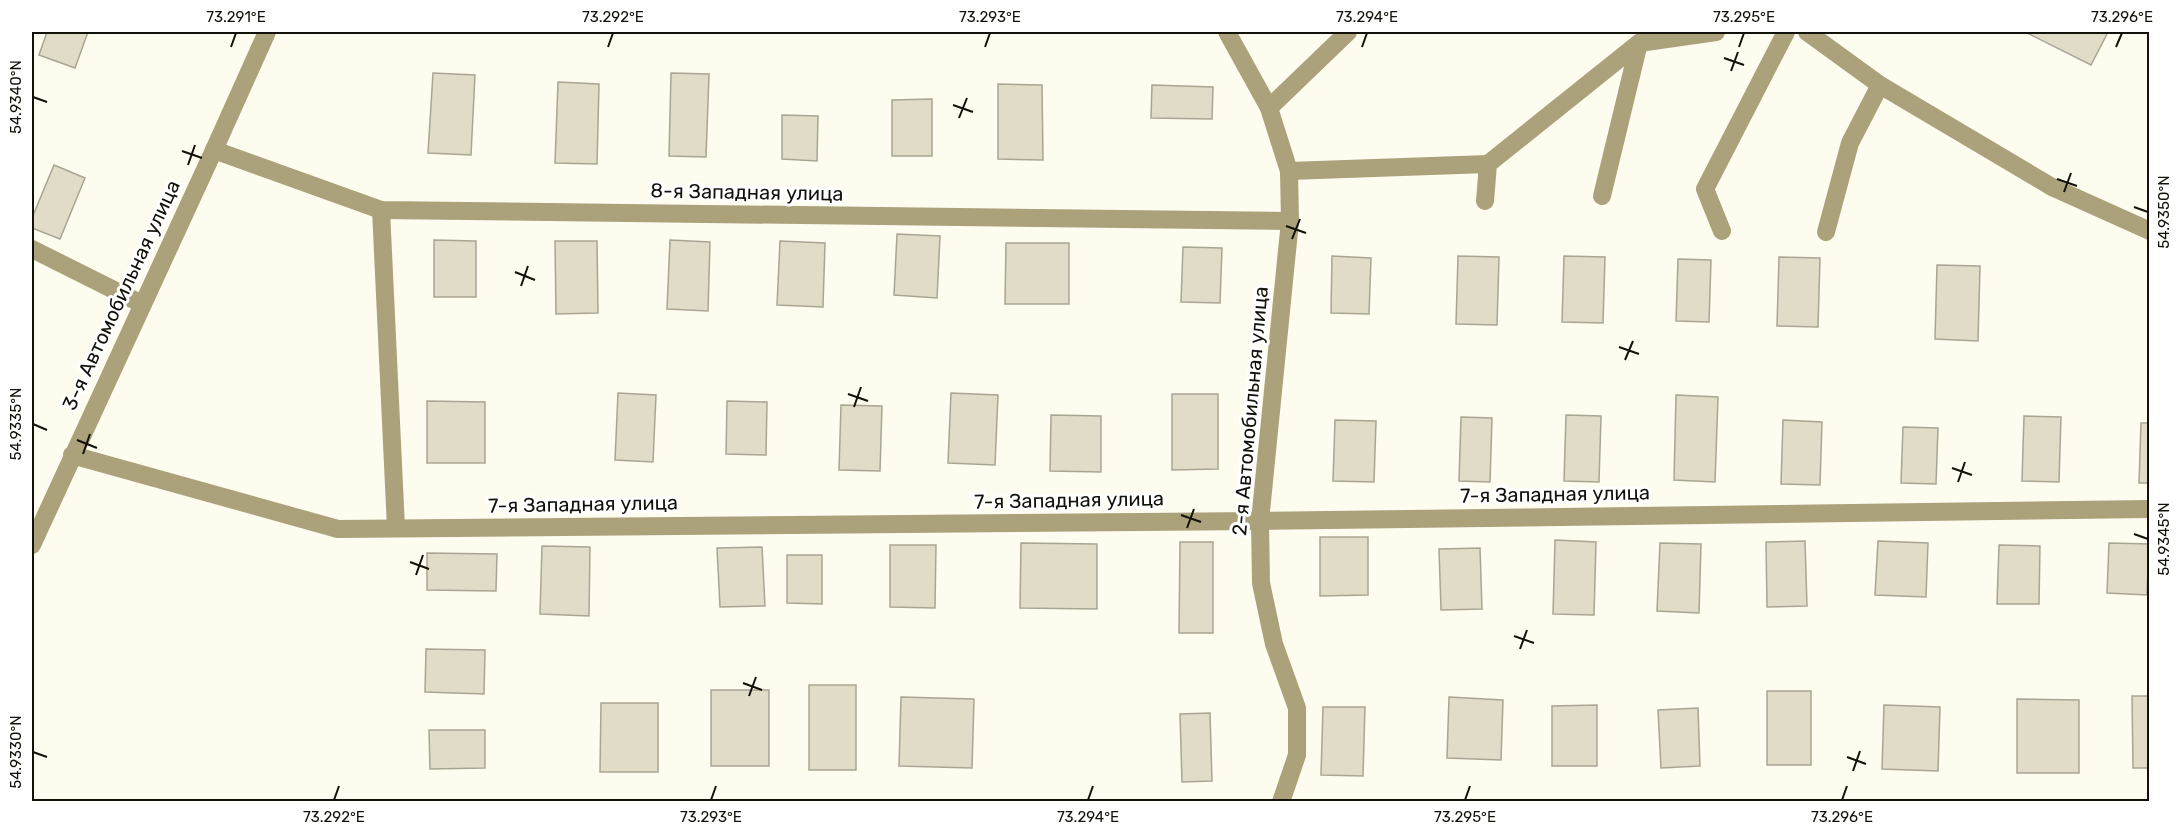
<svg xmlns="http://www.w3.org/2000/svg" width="2181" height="833" font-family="Rubik,sans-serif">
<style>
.building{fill:#e1dcc8;stroke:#aaa593;stroke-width:1.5}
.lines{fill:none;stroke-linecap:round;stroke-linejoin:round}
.minor{stroke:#aba17b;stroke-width:18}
.ticks{fill:none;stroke:#12110a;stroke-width:2}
.labels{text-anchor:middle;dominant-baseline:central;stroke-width:6;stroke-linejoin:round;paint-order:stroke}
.street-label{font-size:20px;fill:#12110a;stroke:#fff}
.neatline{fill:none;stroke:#12110a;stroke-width:2}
.ticks-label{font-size:15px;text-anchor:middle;fill:#12110a}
</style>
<rect width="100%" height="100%" fill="#fefbef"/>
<!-- building -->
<g class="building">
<polygon points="47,32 88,32 75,68 39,55"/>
<polygon points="2030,32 2108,32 2091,65 2029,34"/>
<polygon points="433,73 475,75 471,155 428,153"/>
<polygon points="671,73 709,74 706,157 669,156"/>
<polygon points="558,82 599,84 597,164 555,163"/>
<polygon points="998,84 1042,85 1043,160 998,159"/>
<polygon points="1152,85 1213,87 1212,119 1151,118"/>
<polygon points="932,99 932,156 892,156 892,100"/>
<polygon points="782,115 818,116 817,161 782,159"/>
<polygon points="54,165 85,178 60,239 32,228 32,218"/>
<polygon points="897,234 940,236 937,298 894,295"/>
<polygon points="434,240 476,241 476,297 434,297"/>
<polygon points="670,240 710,242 708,311 667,309"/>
<polygon points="555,241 597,241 598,313 556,314"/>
<polygon points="780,241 825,243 823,307 777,305"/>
<polygon points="1006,243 1069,243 1069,304 1005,304"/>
<polygon points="1183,247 1222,248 1220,303 1181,302"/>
<polygon points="1332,256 1371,258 1369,314 1331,313"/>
<polygon points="1458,256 1499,257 1497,325 1456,324"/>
<polygon points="1564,256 1605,257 1603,323 1562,322"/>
<polygon points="1779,257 1820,258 1818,327 1777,326"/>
<polygon points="1678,259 1711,260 1709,322 1676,321"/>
<polygon points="1937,265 1980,266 1978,341 1935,339"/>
<polygon points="618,393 656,395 653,462 615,460"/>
<polygon points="951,393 998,395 995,465 948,463"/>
<polygon points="1172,394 1218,394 1218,469 1172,470"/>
<polygon points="1676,395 1718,397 1715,482 1674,480"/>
<polygon points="427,401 485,402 485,463 427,463"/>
<polygon points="727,401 767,402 766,455 726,454"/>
<polygon points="841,405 882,406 880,471 839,470"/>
<polygon points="1051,415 1101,416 1101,472 1050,471"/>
<polygon points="1566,415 1601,416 1599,482 1564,481"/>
<polygon points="2024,416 2061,417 2059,482 2022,481"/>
<polygon points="1461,417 1492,418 1490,482 1459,481"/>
<polygon points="1335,420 1376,421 1374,482 1333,481"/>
<polygon points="1783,420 1822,422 1820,485 1781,484"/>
<polygon points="2141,423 2150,423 2150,483 2139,483"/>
<polygon points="1903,427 1938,428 1936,484 1901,483"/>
<polygon points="1320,537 1368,537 1368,595 1320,596"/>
<polygon points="1555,540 1596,542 1594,615 1553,614"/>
<polygon points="1805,541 1807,606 1767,607 1766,542"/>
<polygon points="1878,541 1928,543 1926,597 1875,595"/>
<polygon points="1180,542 1213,542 1213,633 1179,633"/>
<polygon points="1021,543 1097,544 1097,609 1020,608"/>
<polygon points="1660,543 1701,544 1699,613 1657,611"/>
<polygon points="2109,543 2149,544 2147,595 2107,593"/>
<polygon points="890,545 936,545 935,608 890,607"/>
<polygon points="1999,545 2040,546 2039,604 1997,604"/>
<polygon points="542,546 590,547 589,616 540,614"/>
<polygon points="762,547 765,606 720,607 717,548"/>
<polygon points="1480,548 1482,609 1441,610 1439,549"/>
<polygon points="427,553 497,554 496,591 427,590"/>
<polygon points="787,555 822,555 822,604 787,603"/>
<polygon points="426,649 485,650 484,694 425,692"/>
<rect x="809" y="685" width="47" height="85"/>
<rect x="711" y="690" width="58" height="76"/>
<rect x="1767" y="691" width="44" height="74"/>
<polygon points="2132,696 2150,696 2150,768 2133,768"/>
<polygon points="901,697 974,699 972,768 899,766"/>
<polygon points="1449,697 1503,700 1501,760 1447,758"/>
<polygon points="2017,699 2079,700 2079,773 2017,773"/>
<polygon points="601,703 658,703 658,772 600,772"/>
<polygon points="1597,705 1597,766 1552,766 1552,706"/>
<polygon points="1884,705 1940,707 1938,771 1882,769"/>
<polygon points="1323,707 1365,707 1363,776 1321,775"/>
<polygon points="1698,708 1700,766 1661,768 1658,710"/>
<polygon points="1210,713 1212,781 1182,782 1180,714"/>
<polygon points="429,730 485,730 485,768 430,769"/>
</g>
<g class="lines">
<!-- minor -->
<g class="minor">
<polyline points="1227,32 1269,108 1289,171 1290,221 1260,521 1261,583 1274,644 1297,708 1297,755 1281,802"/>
<polyline points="1807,32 1880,85 2052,187 2150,231"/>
<polyline points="1269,108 1348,32"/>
<polyline points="214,150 381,210 1290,221"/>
<polyline points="1289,171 1488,164"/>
<polyline points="1602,196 1639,43"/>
<polyline points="1485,201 1488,164 1639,43 1716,32"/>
<polyline points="381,210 396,528"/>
<polyline points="1722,231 1705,189 1786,32"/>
<polyline points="1826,232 1850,143 1880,85"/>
<polyline points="32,249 142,304"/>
<polyline points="72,455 338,529 1260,521 2150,509"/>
<polyline points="32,545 214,150 267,32"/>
</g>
</g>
<!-- ticks -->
<path class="ticks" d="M231,47L236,33M608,47L613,33M985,47L990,33M1362,47L1367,33M1739,47L1744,33M2116,47L2122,33M1724,58L1744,65M1731,71L1738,52M33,97L47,102M953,105L973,112M959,118L967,98M182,151L202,158M188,165L195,145M2057,179L2077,186M2064,192L2071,173M2134,207L2148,212M1286,226L1306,233M1292,239L1300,219M515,272L535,280M521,286L528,266M1619,347L1639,354M1625,360L1633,341M848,394L868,401M854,407L861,387M33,424L47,430M77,440L97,448M83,454L90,434M1952,468L1972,475M1958,482L1965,462M1181,515L1201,522M1187,528L1194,509M2134,534L2148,539M410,562L429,569M416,575L423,555M1514,636L1534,643M1520,649L1527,630M743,683L762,690M749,696L756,677M33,752L47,757M1847,757L1866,764M1853,771L1860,751M334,800L339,786M711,800L716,786M1088,800L1093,786M1465,800L1470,786M1842,800L1847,786"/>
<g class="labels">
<!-- street labels -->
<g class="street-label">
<text transform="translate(747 192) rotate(1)">8-я Западная улица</text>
<text transform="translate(121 295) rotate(-65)">3-я Автомобильная улица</text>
<text transform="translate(1250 411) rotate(-85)">2-я Автомобильная улица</text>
<text transform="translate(1555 494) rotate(-1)">7-я Западная улица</text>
<text transform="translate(1069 500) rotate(-1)">7-я Западная улица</text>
<text transform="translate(583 504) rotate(-1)">7-я Западная улица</text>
</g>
</g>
<!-- border -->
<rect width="2181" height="833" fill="none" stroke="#ffffff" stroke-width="66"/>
<rect x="33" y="33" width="2115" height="767" class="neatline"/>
<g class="ticks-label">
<text x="236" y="22">73.291°E</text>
<text x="613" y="22">73.292°E</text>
<text x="990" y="22">73.293°E</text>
<text x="1367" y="22">73.294°E</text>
<text x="1744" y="22">73.295°E</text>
<text x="2122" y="22">73.296°E</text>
<text transform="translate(16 97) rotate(-90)" y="5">54.9340°N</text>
<text transform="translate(2164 212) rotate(-90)" y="5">54.9350°N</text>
<text transform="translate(16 424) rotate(-90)" y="5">54.9335°N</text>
<text transform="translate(2164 539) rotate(-90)" y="5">54.9345°N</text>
<text transform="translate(16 752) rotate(-90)" y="5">54.9330°N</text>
<text x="334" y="822">73.292°E</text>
<text x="711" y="822">73.293°E</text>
<text x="1088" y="822">73.294°E</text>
<text x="1465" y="822">73.295°E</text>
<text x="1842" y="822">73.296°E</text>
</g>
</svg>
